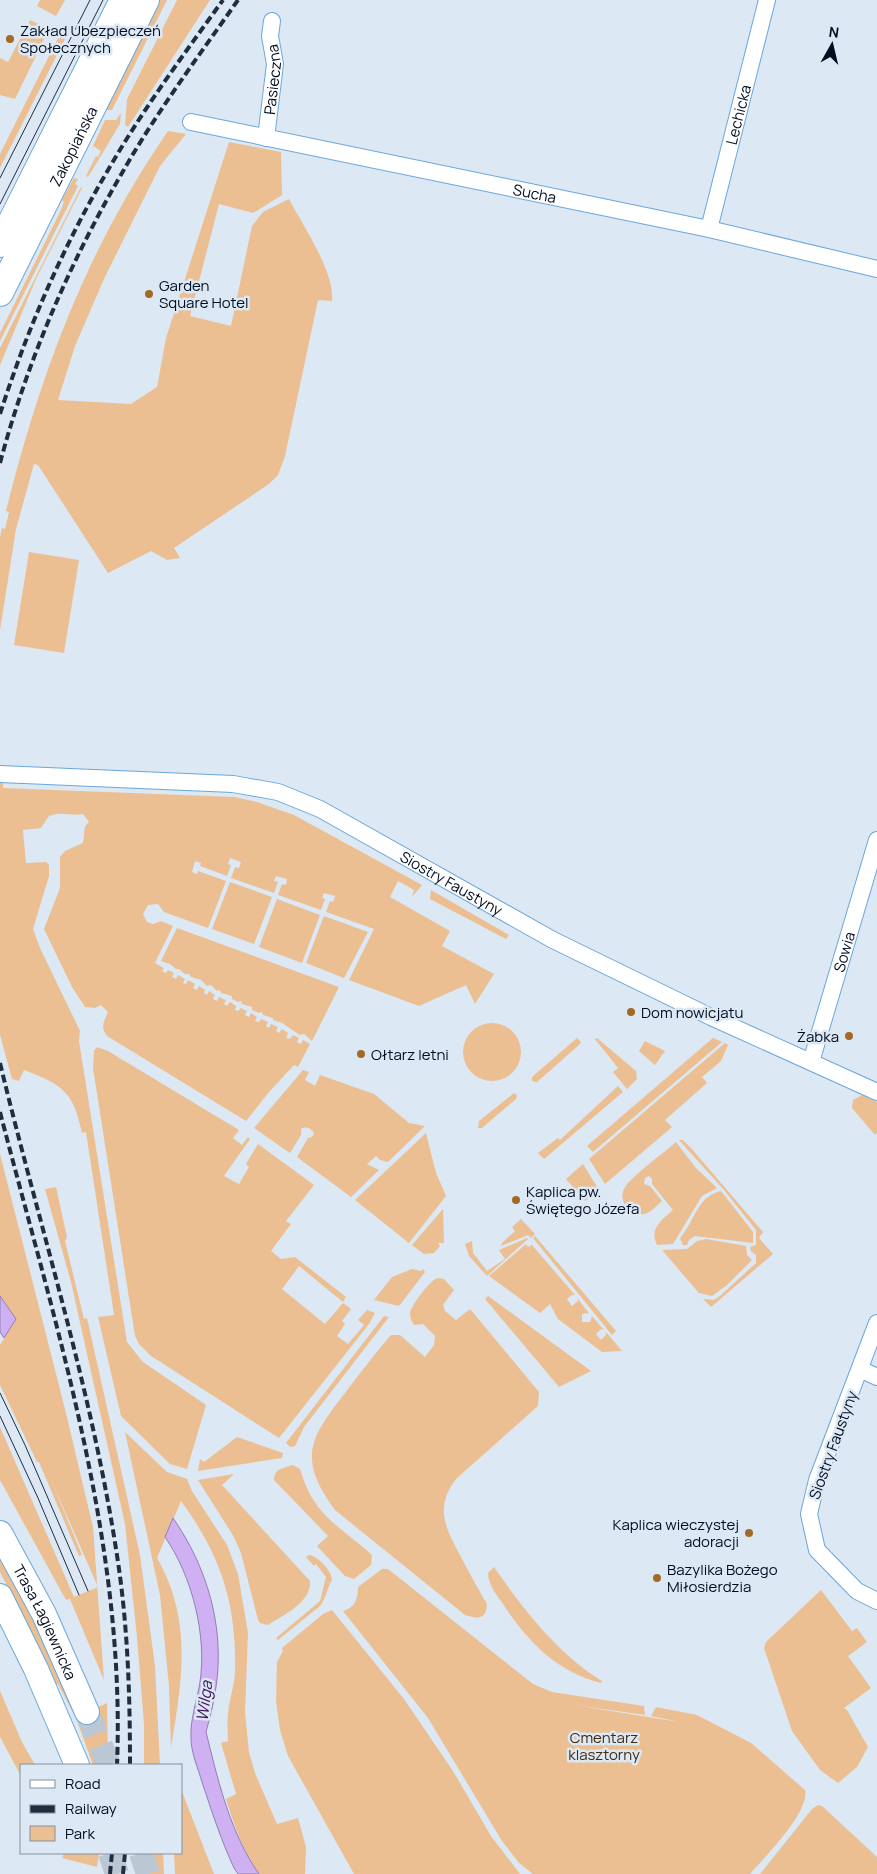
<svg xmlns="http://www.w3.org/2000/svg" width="877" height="1874" font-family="Manrope,sans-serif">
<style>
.green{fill:#ecbf92}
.water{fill:#cfb0f2;stroke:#917fb3}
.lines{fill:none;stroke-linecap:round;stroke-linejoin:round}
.secondary-tunnel{stroke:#bbc7d3;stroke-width:24;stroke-dasharray:24 12;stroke-linecap:butt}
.street-casing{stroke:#6ba7db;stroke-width:18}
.secondary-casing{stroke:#6ba7db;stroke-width:26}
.primary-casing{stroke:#6ba7db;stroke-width:28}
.street{stroke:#fff;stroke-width:16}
.secondary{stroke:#fff;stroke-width:24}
.primary{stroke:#fff;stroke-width:26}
.tram{stroke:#202d3f;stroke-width:1}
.rail{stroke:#202d3f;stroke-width:4;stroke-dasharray:8 4;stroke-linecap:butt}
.poi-dot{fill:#a26927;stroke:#dce8f3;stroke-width:2}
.labels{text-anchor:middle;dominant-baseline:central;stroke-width:5;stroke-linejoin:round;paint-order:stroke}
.poi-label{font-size:15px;fill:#000d20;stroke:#dce8f3;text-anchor:start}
.street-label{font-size:15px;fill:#000d20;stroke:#dce8f3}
.park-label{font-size:15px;fill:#422b12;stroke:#dce8f3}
.water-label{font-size:16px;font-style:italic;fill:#3d105d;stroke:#dce8f3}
</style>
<rect width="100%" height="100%" fill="#dce8f3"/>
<!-- green -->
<g class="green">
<polygon points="40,0 65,0 56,16 37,6"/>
<polygon points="158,0 167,0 112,110 103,110"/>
<polygon points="177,0 210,0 128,127 125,125 127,99"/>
<polygon points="30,20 49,29 15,99 0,95 0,58 8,62"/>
<polygon points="59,36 65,39 0,168 0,154"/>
<polygon points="121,113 120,124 88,177 86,176 96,156 98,157 101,151 93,146 105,120 116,120"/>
<path d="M168,131L186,134L160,166L104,279L75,346L58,400L131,404L157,387L166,338L229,142L281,152L282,195L253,213L219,204L190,316L231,326L252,226L263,212L289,199C303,226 335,272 332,301L318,300L285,456L278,475L269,484L174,548L180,558L167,560L151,551L108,573L38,465L34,464L16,529L0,630V537L2,528L5,529L9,512L6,511C41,372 86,250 168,131Z"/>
<polygon points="74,178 78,179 75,184 78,186 0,341 0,333 60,212 64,202 62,200"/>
<polygon points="81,187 82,188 36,279 0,365 0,348"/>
<polygon points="29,552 79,560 64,653 14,645"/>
<path d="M0,783H3V788L234,797L257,802L294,815L422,885L412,897L414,890L398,881L390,897L450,931L442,946L494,974L475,1004L466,985L419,1006L349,980L374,929L326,912L330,901L333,902L335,896L324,893L322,898L325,899L321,910L278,895L282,884L286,885L287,879L276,876L274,881L278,882L274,893L231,878L235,867L239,868L241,862L230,858L228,864L231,865L227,876L200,866L201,863L195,861L192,872L197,874L198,871L226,881L208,928L164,912L158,904L148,905L143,914L147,922L153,924L161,921L173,926L155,963L164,968L162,971L166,973L168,970L174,973L172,977L176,979L178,975L185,979L183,983L186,984L188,980L195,984L193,988L197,990L199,986L205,990L204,993L207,995L209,991L215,995L213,999L217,1001L219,997L226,1000L224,1004L227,1006L230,1002L236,1006L235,1010L238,1011L241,1008L247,1011L245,1015L249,1017L251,1013L257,1017L255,1021L259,1022L261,1019L268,1022L266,1026L269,1028L271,1024L278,1027L276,1031L279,1033L282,1029L288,1033L286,1038L290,1039L293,1035L299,1038L297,1042L301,1044L303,1040L310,1044L298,1067L294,1065L269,1092L246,1121L107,1036C100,1027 104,1021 108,1012L101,1005L95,1008L85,1007L72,987L44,929L60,888V857L65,851L83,843L85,826L89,822L83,814C71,816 61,811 49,816L41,828L23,830L26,863L46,862L49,865V876L33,929L40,948L80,1031L79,1041L127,1342L143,1362L206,1405L187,1469L170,1464L121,1416L98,1317L114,1315L86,1132L82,1133C73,1091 63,1085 24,1070L19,1081L12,1079L0,1035Z"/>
<polygon points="230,882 272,897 254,944 212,929"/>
<polygon points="431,890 509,935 506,939 430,899"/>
<polygon points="277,899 320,915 302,963 259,947"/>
<polygon points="324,916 368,932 344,978 306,963"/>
<polygon points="177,928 339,987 312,1041 304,1034 300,1035 282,1023 273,1020 273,1018 263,1015 262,1012 259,1013 252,1010 252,1007 242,1004 241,1001 238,1002 232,999 232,996 221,993 220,990 217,991 211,985 207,986 201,980 191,977 189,974 185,974 179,969 176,969 170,964 161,961"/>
<circle cx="492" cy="1052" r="29"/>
<polygon points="577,1038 581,1042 579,1045 537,1082 532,1081 532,1077"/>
<polygon points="597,1038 636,1071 637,1079 627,1089 613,1072 618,1068 595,1039"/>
<polygon points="713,1038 722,1042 593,1152 587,1146"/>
<polygon points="645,1041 665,1051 655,1065 639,1051"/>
<polygon points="725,1043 728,1045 721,1061 702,1077 707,1083 665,1120 672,1127 605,1184 589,1159"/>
<polygon points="97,1047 108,1051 239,1130 233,1138 242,1145 248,1137 250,1139 224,1176 239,1184 249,1167 246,1164 258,1144 314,1185 286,1221 291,1224 271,1251 281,1259 295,1257 346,1297 343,1302 299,1266 282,1289 325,1324 343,1303 351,1309 342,1321 345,1324 337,1336 348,1344 364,1325 358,1320 367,1310 375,1313 369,1324 279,1438 151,1356 139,1344 135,1336 93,1068 94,1051"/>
<path d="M303,1070L309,1072L305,1080L315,1086L320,1075L374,1094L409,1123L425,1126L388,1162L380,1160L376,1156L367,1164L379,1170L351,1197L297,1157L308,1138L312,1137L314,1134C312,1128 306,1126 301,1129V1135L290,1153L254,1128Z"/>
<polygon points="618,1086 623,1092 544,1159 538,1153 558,1138 560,1140"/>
<polygon points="514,1093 517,1095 516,1099 482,1128 478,1128 479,1121"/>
<polygon points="862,1095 877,1102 877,1133 875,1135 852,1108 853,1100"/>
<polygon points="426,1133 436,1173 446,1196 409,1243 355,1200"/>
<polygon points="679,1140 683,1140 691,1148 763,1232 759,1238 773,1254 711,1307 703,1299 714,1300 720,1296 756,1263 756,1255 751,1251 750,1247 756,1245 756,1230 724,1190"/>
<path d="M676,1142L696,1168L717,1188L702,1196L673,1244L657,1245C649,1228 662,1220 673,1210L652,1184V1179L649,1176L645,1178L644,1184L650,1186L662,1201C657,1205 651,1213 644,1214C630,1217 618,1201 624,1189C630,1177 665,1152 676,1142Z"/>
<polygon points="0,1154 65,1409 93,1527 104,1680 70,1599 66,1600 0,1480 0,1427 74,1597 98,1587 52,1482 82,1555 79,1556 39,1462 37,1462 0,1385 0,1345 16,1319 0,1296"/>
<polygon points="583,1164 599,1190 585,1201 566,1179"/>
<polygon points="56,1187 67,1237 65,1241 84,1319 87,1318 140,1555 155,1666 160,1765 144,1765 144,1724 137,1637 125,1524 71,1282 45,1189"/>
<path d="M721,1191L753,1232V1243L695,1236L689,1240L687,1245H683L680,1238C694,1223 697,1196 721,1191Z"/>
<polygon points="443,1209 444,1243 438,1243 440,1246 434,1253 424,1254 412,1245"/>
<polygon points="521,1219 535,1234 531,1238 528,1235 501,1246 502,1243 515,1231 512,1227"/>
<polygon points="535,1236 616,1331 612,1335 533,1238"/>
<polygon points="527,1238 528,1239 487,1276 469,1256 465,1244 472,1241 473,1253 487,1271 505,1259 499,1250"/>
<polygon points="706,1239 746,1246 747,1255 752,1260 727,1285 712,1296 699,1293 662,1250 687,1249 697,1241"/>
<polygon points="526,1244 528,1247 532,1245 575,1295 572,1295 567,1299 572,1306 578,1301 577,1298 589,1313 582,1314 582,1322 590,1322 592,1316 604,1330 601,1329 596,1334 601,1340 606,1335 606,1332 622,1351 602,1352 558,1319 550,1304 540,1313 489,1276"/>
<polygon points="412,1269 421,1271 423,1269 425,1272 399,1306 374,1300 392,1277"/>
<path d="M437,1278L444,1279L454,1290L443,1305L445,1311L456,1320L470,1309L539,1392L538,1406L456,1479C433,1509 447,1530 462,1559C470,1574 478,1589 487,1604C486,1620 478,1619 465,1615L335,1510C295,1456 312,1436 348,1389C362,1371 376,1352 391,1335H400L425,1357L434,1345L435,1336L423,1324L414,1325C412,1322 410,1318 410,1314C410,1306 430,1281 437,1278Z"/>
<polygon points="488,1296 591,1371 559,1387 485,1299"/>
<polygon points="384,1316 389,1317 304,1427 295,1446 290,1447 286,1443"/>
<path d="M125,1432L167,1472L187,1479L192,1491L227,1545L238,1574L248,1633L245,1713L249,1752L255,1773L277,1824L298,1818L306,1847L305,1874H259C243,1851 234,1825 226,1799L236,1794L221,1743L228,1741C228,1732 227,1723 228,1714C229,1700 234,1687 235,1673C237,1604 221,1556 181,1501L157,1558C193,1620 182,1681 171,1748L169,1686L160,1595Z"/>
<polygon points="237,1437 283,1453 282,1458 198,1471 200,1459 204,1462"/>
<path d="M293,1465L300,1469C314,1517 338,1524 372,1555L371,1565L354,1579L345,1576L317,1546L328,1536L274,1480C274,1469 283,1468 293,1465Z"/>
<path d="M234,1474L222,1485L310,1581C312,1602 284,1615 268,1625L260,1623L258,1620L241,1553L234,1537L198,1480Z"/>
<polygon points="0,1554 29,1610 77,1717 107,1703 108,1765 93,1765 76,1718 58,1684 55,1685 32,1634 0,1572"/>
<path d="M309,1555C318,1556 332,1571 332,1580C327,1588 326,1599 320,1606L278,1640L276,1638L320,1601L326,1577L316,1564L314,1566L306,1557Z"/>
<path d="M494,1567C524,1610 557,1653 602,1681L601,1683C556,1671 528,1642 503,1604C497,1596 488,1584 488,1573Z"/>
<path d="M382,1569H388L533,1684L552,1692L644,1706L645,1715L574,1705L679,1722L651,1716L656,1707L697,1715L751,1743L805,1790C810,1812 765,1857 750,1874H533L519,1863L502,1841L428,1718L343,1611C355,1608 358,1598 358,1587Z"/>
<polygon points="821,1590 852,1631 857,1628 867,1642 848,1656 871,1688 844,1708 847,1710 868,1747 857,1767 838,1783 820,1770 792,1731 764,1648 766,1642"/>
<polygon points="332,1610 404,1699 453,1771 491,1836 520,1874 354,1874 288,1756 280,1730 276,1701 277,1662 283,1651 282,1648 323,1614"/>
<polygon points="0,1691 22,1742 35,1765 21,1765 21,1776 0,1737"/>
<polygon points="181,1789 214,1874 175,1874 174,1853 181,1853"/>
<polygon points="818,1805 822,1806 877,1857 877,1874 760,1874 812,1809"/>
<polygon points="64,1853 99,1853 97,1867 62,1858"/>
<polygon points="138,1853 163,1853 164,1874 137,1874"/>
</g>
<!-- water -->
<g class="water">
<polygon points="0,1296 16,1319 4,1338 0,1332"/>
<path d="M173,1518C207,1567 225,1627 216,1687C214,1702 210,1717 206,1732L208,1740C219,1785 232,1836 259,1874H238L234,1868C221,1840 212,1812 202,1782C198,1768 191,1753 191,1738C190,1719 197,1701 200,1682C207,1635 192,1576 165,1537Z"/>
</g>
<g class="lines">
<!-- secondary-tunnel -->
<g class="secondary-tunnel">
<polyline points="87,1712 109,1765"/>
<polyline points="110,1853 117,1874"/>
<polyline points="141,1853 148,1874"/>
</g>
<!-- street casing -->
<g class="street-casing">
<g id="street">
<path id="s1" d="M191,122L709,229L877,269"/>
<path id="s2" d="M266,138L275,64L270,36L272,21"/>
<path id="s3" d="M709,229L767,0"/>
<path id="s4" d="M0,774L233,784L278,792L320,809L553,940L711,1017L877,1092"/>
<path id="s5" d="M811,1062L877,840"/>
<polyline points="877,1323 817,1480 809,1514 817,1550 857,1591 877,1601"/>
<polyline points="860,1369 877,1377"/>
</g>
</g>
<!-- secondary casing -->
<g class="secondary-casing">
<g id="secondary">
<path id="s6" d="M0,1533L44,1614L87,1712"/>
<polyline points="0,1596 36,1669 77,1765"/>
</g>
</g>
<!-- primary casing -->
<g class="primary-casing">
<g id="primary">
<polyline points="0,244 123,0"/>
<path id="s7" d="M0,293L146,0"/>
</g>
</g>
<!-- street -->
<use href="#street" class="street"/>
<!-- secondary -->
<use href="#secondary" class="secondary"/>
<!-- primary -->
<use href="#primary" class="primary"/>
<!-- tram -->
<g class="tram">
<polyline points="0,178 90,0"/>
<polyline points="0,204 103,0"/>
<polyline points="0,1393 25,1445 88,1591"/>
<polyline points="0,1416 38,1498 79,1595"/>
</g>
<!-- rail -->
<g class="rail">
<path d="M0,414C28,327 64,244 111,165C144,108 184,54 223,0"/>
<path d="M0,463C27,362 69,264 122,173C156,113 198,57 238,0"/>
<path d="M0,1063C40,1229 93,1393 118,1562C128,1629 130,1698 130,1765"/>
<path d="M0,1112C55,1325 126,1542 117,1765"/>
<polyline points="110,1874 112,1853"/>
<polyline points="123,1874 125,1853"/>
</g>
</g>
<!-- markers -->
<g class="poi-dot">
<circle cx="10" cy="39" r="5"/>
<circle cx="149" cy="294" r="5"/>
<circle cx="631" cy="1012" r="5"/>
<circle cx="849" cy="1036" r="5"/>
<circle cx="361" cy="1054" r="5"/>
<circle cx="516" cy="1200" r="5"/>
<circle cx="749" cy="1533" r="5"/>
<circle cx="657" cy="1578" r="5"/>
</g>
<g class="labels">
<!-- poi labels -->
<g class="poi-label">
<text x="20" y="30">Zakład Ubezpieczeń<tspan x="20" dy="17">Społecznych</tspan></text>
<text x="159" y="285">Garden<tspan x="159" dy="17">Square Hotel</tspan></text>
<text x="641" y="1012">Dom nowicjatu</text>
<text x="839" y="1036" text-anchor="end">Żabka</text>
<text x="371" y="1054">Ołtarz letni</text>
<text x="526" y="1191">Kaplica pw.<tspan x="526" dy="17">Świętego Józefa</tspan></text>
<text x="739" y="1524" text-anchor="end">Kaplica wieczystej<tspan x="739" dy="17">adoracji</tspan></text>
<text x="667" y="1569">Bazylika Bożego<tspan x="667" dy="17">Miłosierdzia</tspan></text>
</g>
<!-- street labels -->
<g class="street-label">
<text stroke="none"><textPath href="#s2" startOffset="59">Pasieczna</textPath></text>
<text stroke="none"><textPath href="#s3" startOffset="118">Lechicka</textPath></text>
<text stroke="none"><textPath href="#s7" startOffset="164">Zakopiańska</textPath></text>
<text stroke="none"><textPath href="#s1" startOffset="351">Sucha</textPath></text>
<text stroke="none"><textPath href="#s4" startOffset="475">Siostry Faustyny</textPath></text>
<text stroke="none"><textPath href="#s5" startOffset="115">Sowia</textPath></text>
<text transform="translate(833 1445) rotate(-70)">Siostry Faustyny</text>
<text stroke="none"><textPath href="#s6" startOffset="100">Trasa Łagiewnicka</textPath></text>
</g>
<!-- park labels -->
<g class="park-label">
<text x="604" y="1737">Cmentarz<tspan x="604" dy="17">klasztorny</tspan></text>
</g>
<!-- water labels -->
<g class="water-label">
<text transform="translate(204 1701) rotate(-83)">Wilga</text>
</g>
</g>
<!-- legend -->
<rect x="20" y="1764" width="162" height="90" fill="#dce8f3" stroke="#84909f"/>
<rect x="30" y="1780" width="25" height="8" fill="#ffffff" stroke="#84909f"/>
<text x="65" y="1789" font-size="15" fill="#000d20">Road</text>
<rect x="30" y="1805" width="25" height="8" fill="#202d3f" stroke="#84909f"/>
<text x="65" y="1814" font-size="15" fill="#000d20">Railway</text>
<rect x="30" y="1826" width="25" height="15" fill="#ecbf92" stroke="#84909f"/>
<text x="65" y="1839" font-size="15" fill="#000d20">Park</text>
<!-- north arrow -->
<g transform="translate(832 45) rotate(8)" stroke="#dce8f3" stroke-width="4" paint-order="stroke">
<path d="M0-4L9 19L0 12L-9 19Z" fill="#000d20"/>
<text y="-8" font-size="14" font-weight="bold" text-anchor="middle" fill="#000d20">N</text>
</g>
</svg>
